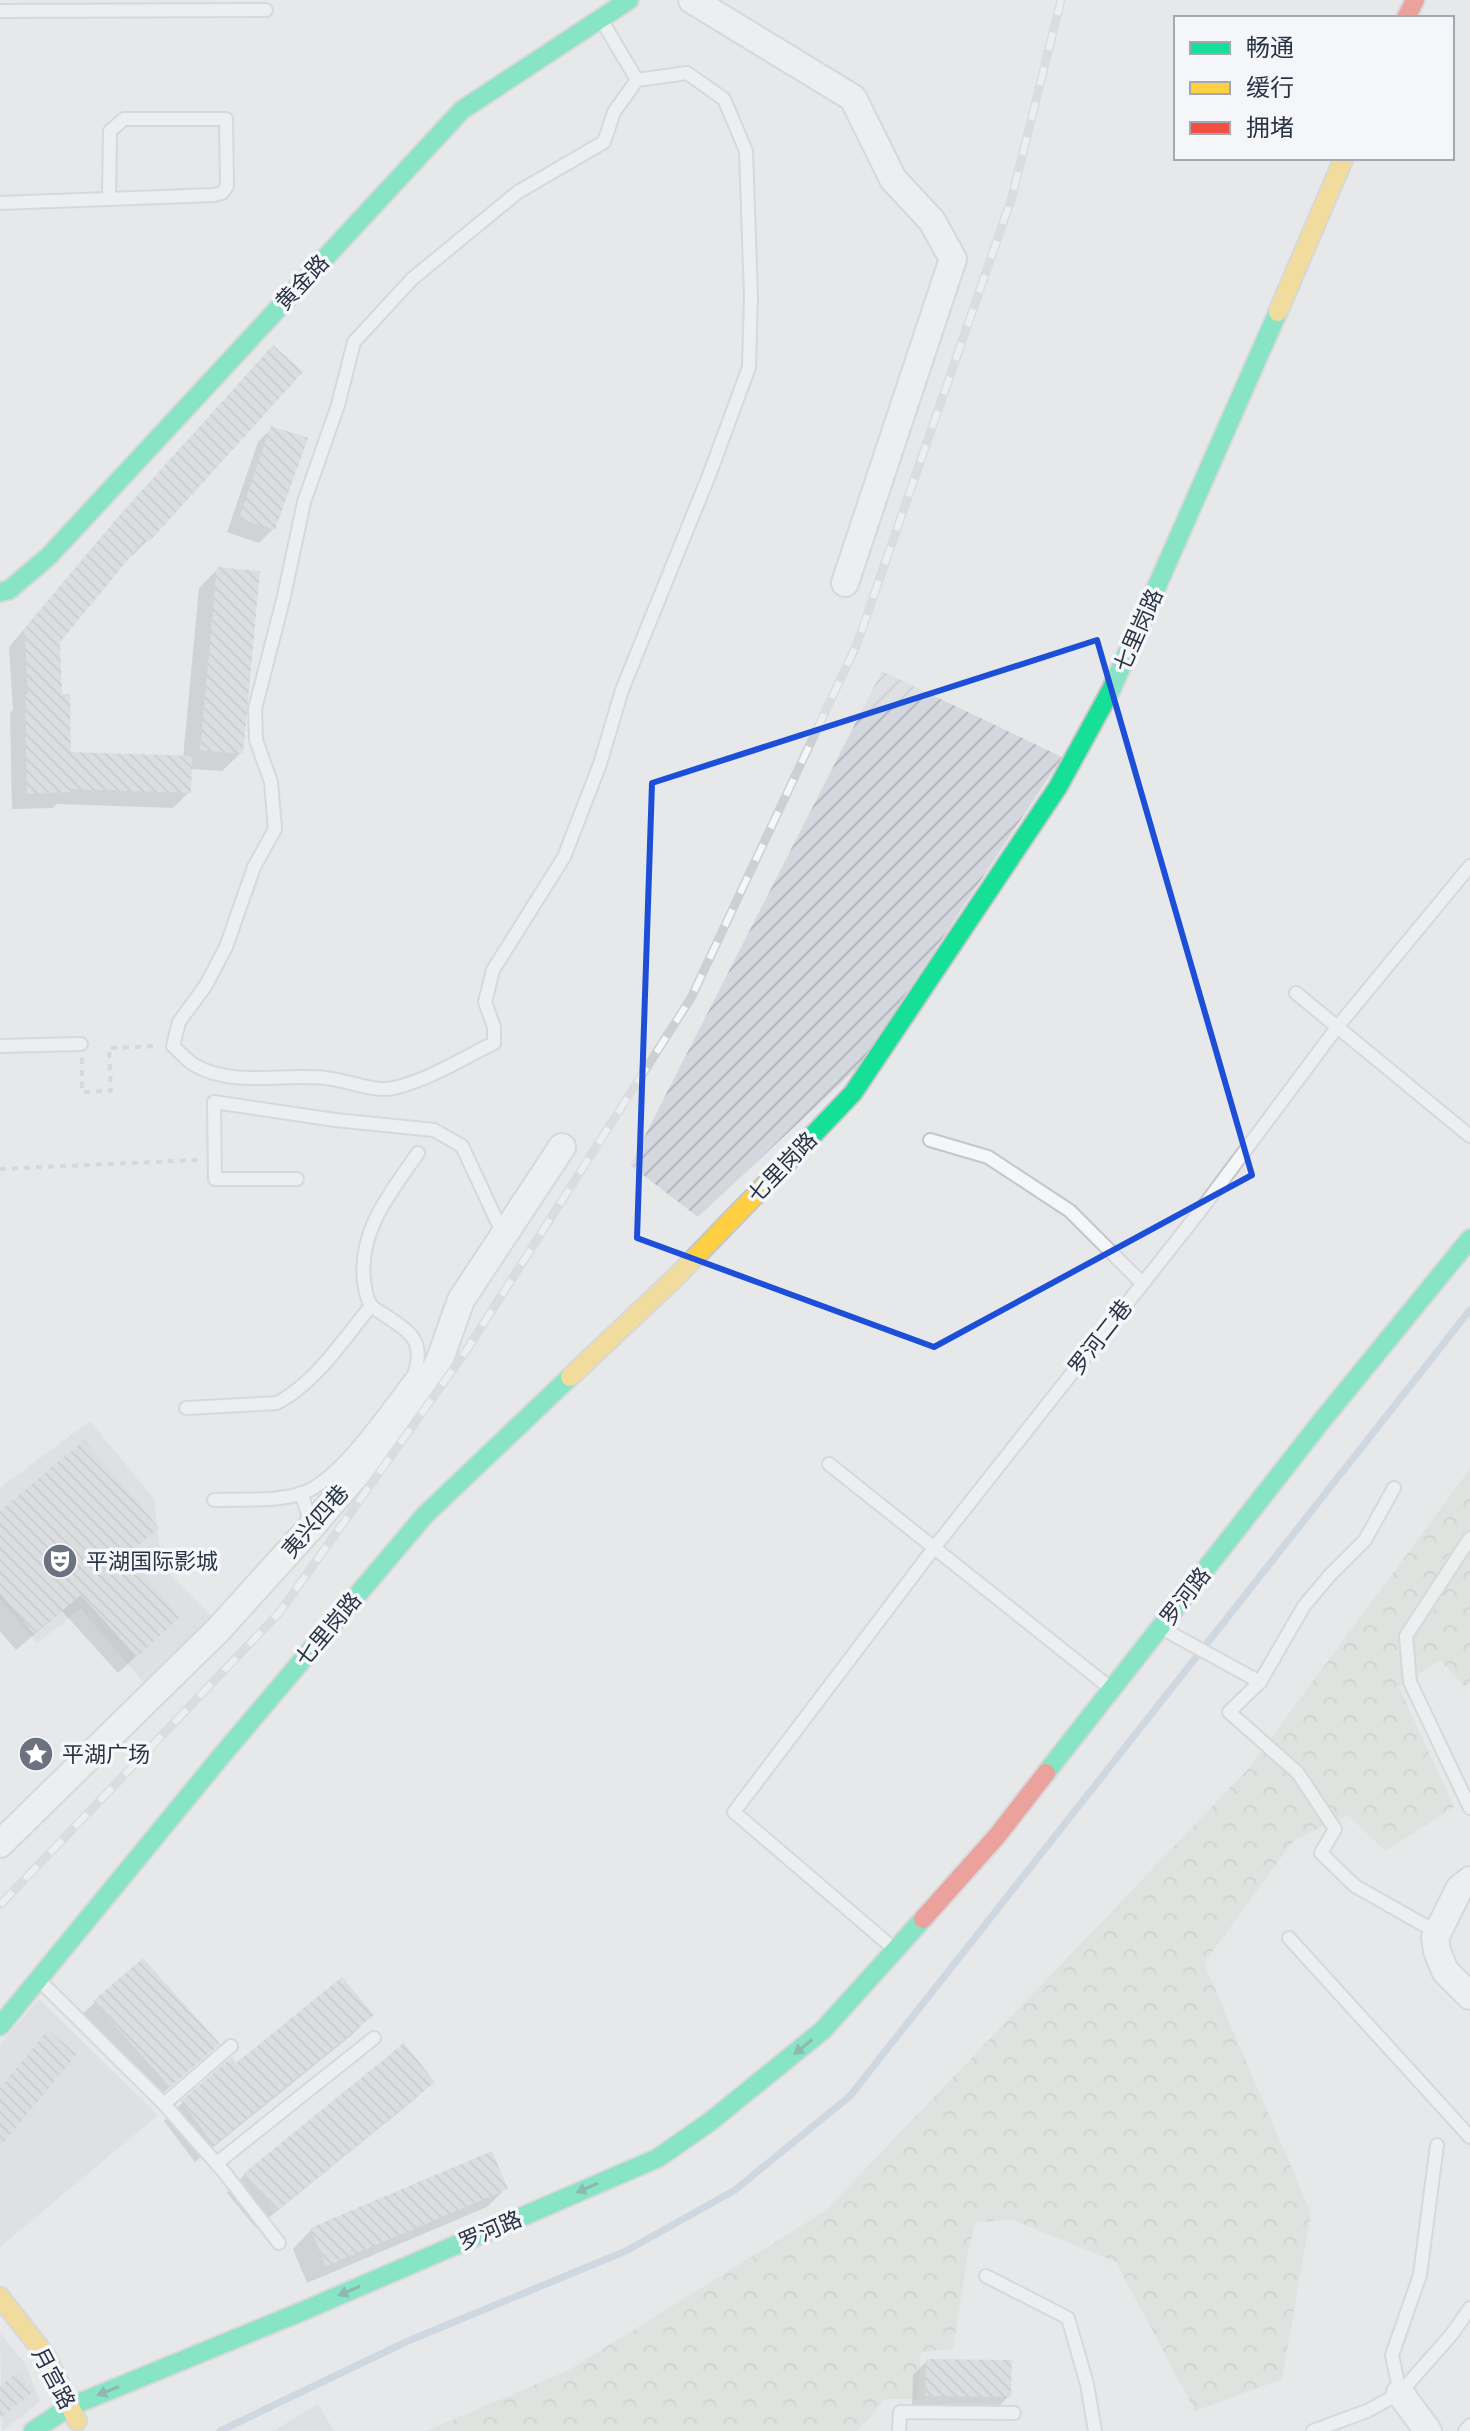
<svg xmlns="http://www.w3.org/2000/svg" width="1470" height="2431" font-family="Mulish,'Noto Sans SC',sans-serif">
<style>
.built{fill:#d4d7dd}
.industrial{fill:url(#industrial-furrows)}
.forest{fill:url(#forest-crowns)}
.shadow{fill:#0003}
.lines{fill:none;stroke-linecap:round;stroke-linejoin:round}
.stream{stroke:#b4c4d5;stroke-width:7}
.building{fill:url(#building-back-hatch)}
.lane-casing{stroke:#c4c6c8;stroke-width:16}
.street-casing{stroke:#c4c6c8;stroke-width:30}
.fast-casing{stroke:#c4c6c8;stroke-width:22}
.slow-casing{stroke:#c4c6c8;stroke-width:22}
.jam-casing{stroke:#c4c6c8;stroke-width:22}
.path{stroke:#c5c6ca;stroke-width:4;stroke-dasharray:6 6;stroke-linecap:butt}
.lane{stroke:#f5f6f7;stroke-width:12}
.street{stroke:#f5f6f7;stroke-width:26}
.fast{stroke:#16e098;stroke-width:18}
.slow{stroke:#ffcf43;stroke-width:18}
.jam{stroke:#f24e42;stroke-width:18}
.rail-casing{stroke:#cecfd2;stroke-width:9}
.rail{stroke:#f4f6f9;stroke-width:6;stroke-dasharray:18;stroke-linecap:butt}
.oneway{fill:#22816a}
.marked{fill:none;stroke:#1d4ed8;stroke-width:6;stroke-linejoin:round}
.labels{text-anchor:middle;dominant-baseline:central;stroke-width:7;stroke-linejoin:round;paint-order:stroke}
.street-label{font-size:22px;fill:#2b3445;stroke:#f4f6f9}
.poi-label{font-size:22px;fill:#2b3445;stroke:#f4f6f9;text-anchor:start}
</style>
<defs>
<pattern id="industrial-furrows" width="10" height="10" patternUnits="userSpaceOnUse" patternTransform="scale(2)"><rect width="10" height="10" fill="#d4d7dd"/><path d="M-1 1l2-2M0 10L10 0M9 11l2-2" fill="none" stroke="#b6b9bf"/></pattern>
<pattern id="forest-crowns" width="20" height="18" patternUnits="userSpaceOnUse" patternTransform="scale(2)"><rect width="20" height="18" fill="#d6ded6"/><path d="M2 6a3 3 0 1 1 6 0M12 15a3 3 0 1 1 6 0" fill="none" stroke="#b8bfb9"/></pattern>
<pattern id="building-back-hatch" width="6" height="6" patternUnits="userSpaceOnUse" patternTransform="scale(2)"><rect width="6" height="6" fill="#ced0d3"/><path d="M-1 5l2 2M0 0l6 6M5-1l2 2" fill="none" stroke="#b1b3b6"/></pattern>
</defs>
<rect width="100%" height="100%" fill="#e6e8ea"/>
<!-- built -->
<g class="built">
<polygon points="90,1421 154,1499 162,1566 214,1619 144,1683 81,1609 37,1643 0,1599 0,1488"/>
<polygon points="39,1999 158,2115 0,2247 0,2045"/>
<polygon points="0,2333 26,2365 40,2402 2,2431"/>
<polygon points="318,2404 334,2431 273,2431"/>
</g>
<!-- industrial -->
<polygon class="industrial" points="882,671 1062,757 856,1069 698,1217 630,1165"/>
<!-- forest -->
<polygon class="forest" points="1470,1469 1470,1684 1464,1686 1440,1660 1399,1687 1454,1807 1385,1851 1348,1815 1294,1840 1204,1963 1311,2213 1282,2379 1195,2411 1116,2262 1013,2220 976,2222 968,2253 953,2349 921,2352 918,2399 885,2399 858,2431 427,2431 569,2370 825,2211 1248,1769"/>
<!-- shadow -->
<g class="shadow">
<polygon points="258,363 300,372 147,541 132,556 130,555 58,642 60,696 69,754 183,758 199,588 218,569 241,753 222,771 190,769 189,792 173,808 57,804 53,808 12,809 10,713 13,710 9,647 104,534"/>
<polygon points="272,428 273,529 259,543 227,532 258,442"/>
<polygon points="0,1514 156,1528 127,1556 159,1635 118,1673 62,1611 16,1650 0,1631"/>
<polygon points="143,1961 204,2057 155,2100 80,2016"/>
<polygon points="371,2015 353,2034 195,2162 164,2121 183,2102 236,2066"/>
<polygon points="432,2082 414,2100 256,2228 227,2193 245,2174"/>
<polygon points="506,2188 487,2207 307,2283 293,2249 311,2230"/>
<polygon points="927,2361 1009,2396 995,2410 912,2409 913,2375"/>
</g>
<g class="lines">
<!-- stream -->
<polyline class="stream" points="220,2431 408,2341 626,2251 735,2190 850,2096 1470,1310"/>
</g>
<!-- building -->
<g class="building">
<polygon points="273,345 303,372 149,542 145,539 60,642 62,694 70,694 71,752 192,756 191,793 71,789 71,792 27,794 25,695 28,695 24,629 119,516"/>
<polygon points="271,426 308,438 275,530 239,518"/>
<polygon points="217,567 260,571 243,754 200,750"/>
<polygon points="84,1440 159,1528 128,1554 179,1618 137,1657 81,1595 34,1634 0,1593 0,1511"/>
<polygon points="143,1958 220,2044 170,2087 93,2001"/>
<polygon points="342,1977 374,2015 214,2145 181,2101 232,2057 236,2063"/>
<polygon points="48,2030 77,2054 0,2147 0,2088"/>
<polygon points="404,2043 435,2082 276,2211 244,2173"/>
<polygon points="492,2151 508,2189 326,2266 310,2228"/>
<polygon points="926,2359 1012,2360 1011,2397 925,2396"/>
<polygon points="18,2372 34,2391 0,2418 0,2386"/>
</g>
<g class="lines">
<!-- lane casing -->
<g class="lane-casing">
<g id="lane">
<polyline points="0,11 266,10"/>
<polyline points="602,21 637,80"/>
<path d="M687,73L724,99L746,151L751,297L749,367L710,473L622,690L600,764L564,857L493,970L485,1002L494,1027V1043C463,1058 432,1078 398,1087C375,1094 349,1080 325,1078C284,1073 235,1087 196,1066C188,1062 180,1052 173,1046L179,1022L206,985L226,947L254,867L275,829L271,782L256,740L255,709L284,596L304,502L338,405L354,342L412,279L518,192L604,142L614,112L637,80Z"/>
<polyline points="0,203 214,195 222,193 227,186 226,119 124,119 110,131 109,199"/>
<polyline points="1296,993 1470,1136"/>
<polyline points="0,1046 81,1044"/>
<polyline points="930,1140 988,1157 1070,1211 1142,1283"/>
<polyline points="297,1179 215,1179 214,1102 335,1120 434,1130 462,1146 503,1234"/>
<path d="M186,1408L277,1403C316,1383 344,1338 371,1306"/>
<polyline points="829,1464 1109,1687"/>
<polyline points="1394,1488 1365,1540 1330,1575 1304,1606 1260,1682 1229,1712 1298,1773 1335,1829 1321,1853 1355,1886 1438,1933"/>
<polyline points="301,1493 312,1526"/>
<path d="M214,1500C242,1499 272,1502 300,1494C340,1482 387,1409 414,1375C425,1342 412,1333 386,1316C382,1313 374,1309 371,1305C366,1299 365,1288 364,1281C358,1231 391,1192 418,1153"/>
<polyline points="1470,1538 1406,1636 1410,1682 1470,1808"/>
<polyline points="1165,1630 1260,1682"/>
<polyline points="1289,1938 1470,2137"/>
<polyline points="893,1948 734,1812 934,1548 1200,1211 1338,1026 1470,866"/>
<polyline points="41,1982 164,2104 224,2172 279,2243"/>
<polyline points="164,2104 231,2046"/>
<polyline points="217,2163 374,2038"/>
<polyline points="986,2276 1068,2318 1087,2384 1095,2431"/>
<polyline points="1400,2393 1392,2355 1420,2275 1437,2145"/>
<polyline points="899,2431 900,2412 1014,2413"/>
<polyline points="1313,2431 1367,2411 1400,2393 1452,2334 1470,2308"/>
<polyline points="1465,2431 1470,2425"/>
</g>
</g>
<!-- street casing -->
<g class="street-casing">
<g id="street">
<polyline points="692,0 853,98 893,179 932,221 953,259 845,583"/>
<polyline points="0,1844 218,1630 312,1526 372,1456 428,1383 439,1362 461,1300 562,1147"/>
<polyline points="1470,1880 1459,1889 1435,1938 1437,1951 1445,1971 1470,1996"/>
<polyline points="1400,2393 1428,2431"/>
</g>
</g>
<!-- fast casing -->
<g class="fast-casing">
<g id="fast">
<polyline points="0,592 9,590 49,556 462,110 629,0"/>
<polyline points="771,1179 853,1093 1058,787 1111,690 1278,312"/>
<polyline points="1046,1773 1324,1418 1470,1239"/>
<polyline points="0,2026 223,1754 425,1515 570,1377"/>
<polyline points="33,2431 69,2407 303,2311 658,2158 711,2121 823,2030 923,1919"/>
</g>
</g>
<!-- slow casing -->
<g class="slow-casing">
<g id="slow">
<polyline points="1278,312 1344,158"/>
<polyline points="570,1377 676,1277 771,1179"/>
<polyline points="0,2297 46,2356 77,2421"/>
</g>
</g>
<!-- jam casing -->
<g class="jam-casing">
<g id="jam">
<polyline points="1406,18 1415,0"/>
<polyline points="923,1919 997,1836 1046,1773"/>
</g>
</g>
<!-- path -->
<g class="path">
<polyline points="82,1058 82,1092 111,1091 109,1048 159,1046"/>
<polyline points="0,1169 197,1160"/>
</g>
<!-- lane -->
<use href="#lane" class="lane"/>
<!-- street -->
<use href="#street" class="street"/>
<!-- fast -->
<use href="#fast" class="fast"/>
<!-- slow -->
<use href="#slow" class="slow"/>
<!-- jam -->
<use href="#jam" class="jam"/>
<!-- rail casing -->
<g class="rail-casing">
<polyline id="rail" points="0,1905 279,1613 466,1351 691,998 857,644 1012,197 1061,0"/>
</g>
<!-- rail -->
<use href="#rail" class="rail"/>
</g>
<!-- one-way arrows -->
<defs><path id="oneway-solid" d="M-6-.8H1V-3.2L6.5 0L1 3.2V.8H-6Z" transform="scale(2)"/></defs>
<g class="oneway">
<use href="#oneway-solid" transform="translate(803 2047) rotate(141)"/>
<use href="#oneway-solid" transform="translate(587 2188) rotate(157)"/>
<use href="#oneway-solid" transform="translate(349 2291) rotate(157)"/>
<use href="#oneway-solid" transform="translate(108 2391) rotate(158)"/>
</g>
<!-- marked area -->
<path d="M0 0H1470V2431H0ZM1097,640L1252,1175L934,1347L637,1238L652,783Z" fill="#e6e8ea" fill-opacity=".55" fill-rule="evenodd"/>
<path class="marked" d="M1097,640L1252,1175L934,1347L637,1238L652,783Z"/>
<!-- icons -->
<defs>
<g id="theatre-disc" transform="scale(1.8)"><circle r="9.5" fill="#6c737f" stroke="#f4f6f9"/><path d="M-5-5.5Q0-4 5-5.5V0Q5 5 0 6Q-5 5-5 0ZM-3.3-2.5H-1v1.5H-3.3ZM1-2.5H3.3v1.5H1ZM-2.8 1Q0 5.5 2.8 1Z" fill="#fff"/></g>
<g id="sight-disc" transform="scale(1.8)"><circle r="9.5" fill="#6c737f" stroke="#f4f6f9"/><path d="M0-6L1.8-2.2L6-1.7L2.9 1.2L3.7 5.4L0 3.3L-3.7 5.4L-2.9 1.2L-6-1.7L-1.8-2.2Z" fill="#fff"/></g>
</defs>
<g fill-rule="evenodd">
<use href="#theatre-disc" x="60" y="1561"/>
<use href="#sight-disc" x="36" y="1754"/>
</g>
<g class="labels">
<!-- street labels -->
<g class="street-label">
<text transform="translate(302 282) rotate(-47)">黄金路</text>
<text transform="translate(1138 630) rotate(-66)">七里岗路</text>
<text transform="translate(782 1167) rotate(-46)">七里岗路</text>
<text transform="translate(1100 1337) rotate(-52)">罗河二巷</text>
<text transform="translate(315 1521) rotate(-49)">夷兴四巷</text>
<text transform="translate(1185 1596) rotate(-52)">罗河路</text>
<text transform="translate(328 1629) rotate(-50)">七里岗路</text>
<text transform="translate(490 2230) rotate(-23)">罗河路</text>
<text transform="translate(54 2378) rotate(62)">月宫路</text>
</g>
<!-- poi labels -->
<g class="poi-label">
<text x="86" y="1561">平湖国际影城</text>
<text x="62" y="1754">平湖广场</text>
</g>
</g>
<!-- legend -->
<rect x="1174" y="16" width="280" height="144" fill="#f4f6f9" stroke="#a4a8b1" stroke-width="2"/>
<rect x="1190" y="42" width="40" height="12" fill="#16e098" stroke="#a4a8b1" stroke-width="2"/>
<text x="1246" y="56" font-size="24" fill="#2b3445">畅通</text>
<rect x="1190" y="82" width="40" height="12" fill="#ffcf43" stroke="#a4a8b1" stroke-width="2"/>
<text x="1246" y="96" font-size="24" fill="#2b3445">缓行</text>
<rect x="1190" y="122" width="40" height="12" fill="#f24e42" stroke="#a4a8b1" stroke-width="2"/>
<text x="1246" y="136" font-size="24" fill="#2b3445">拥堵</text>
</svg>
